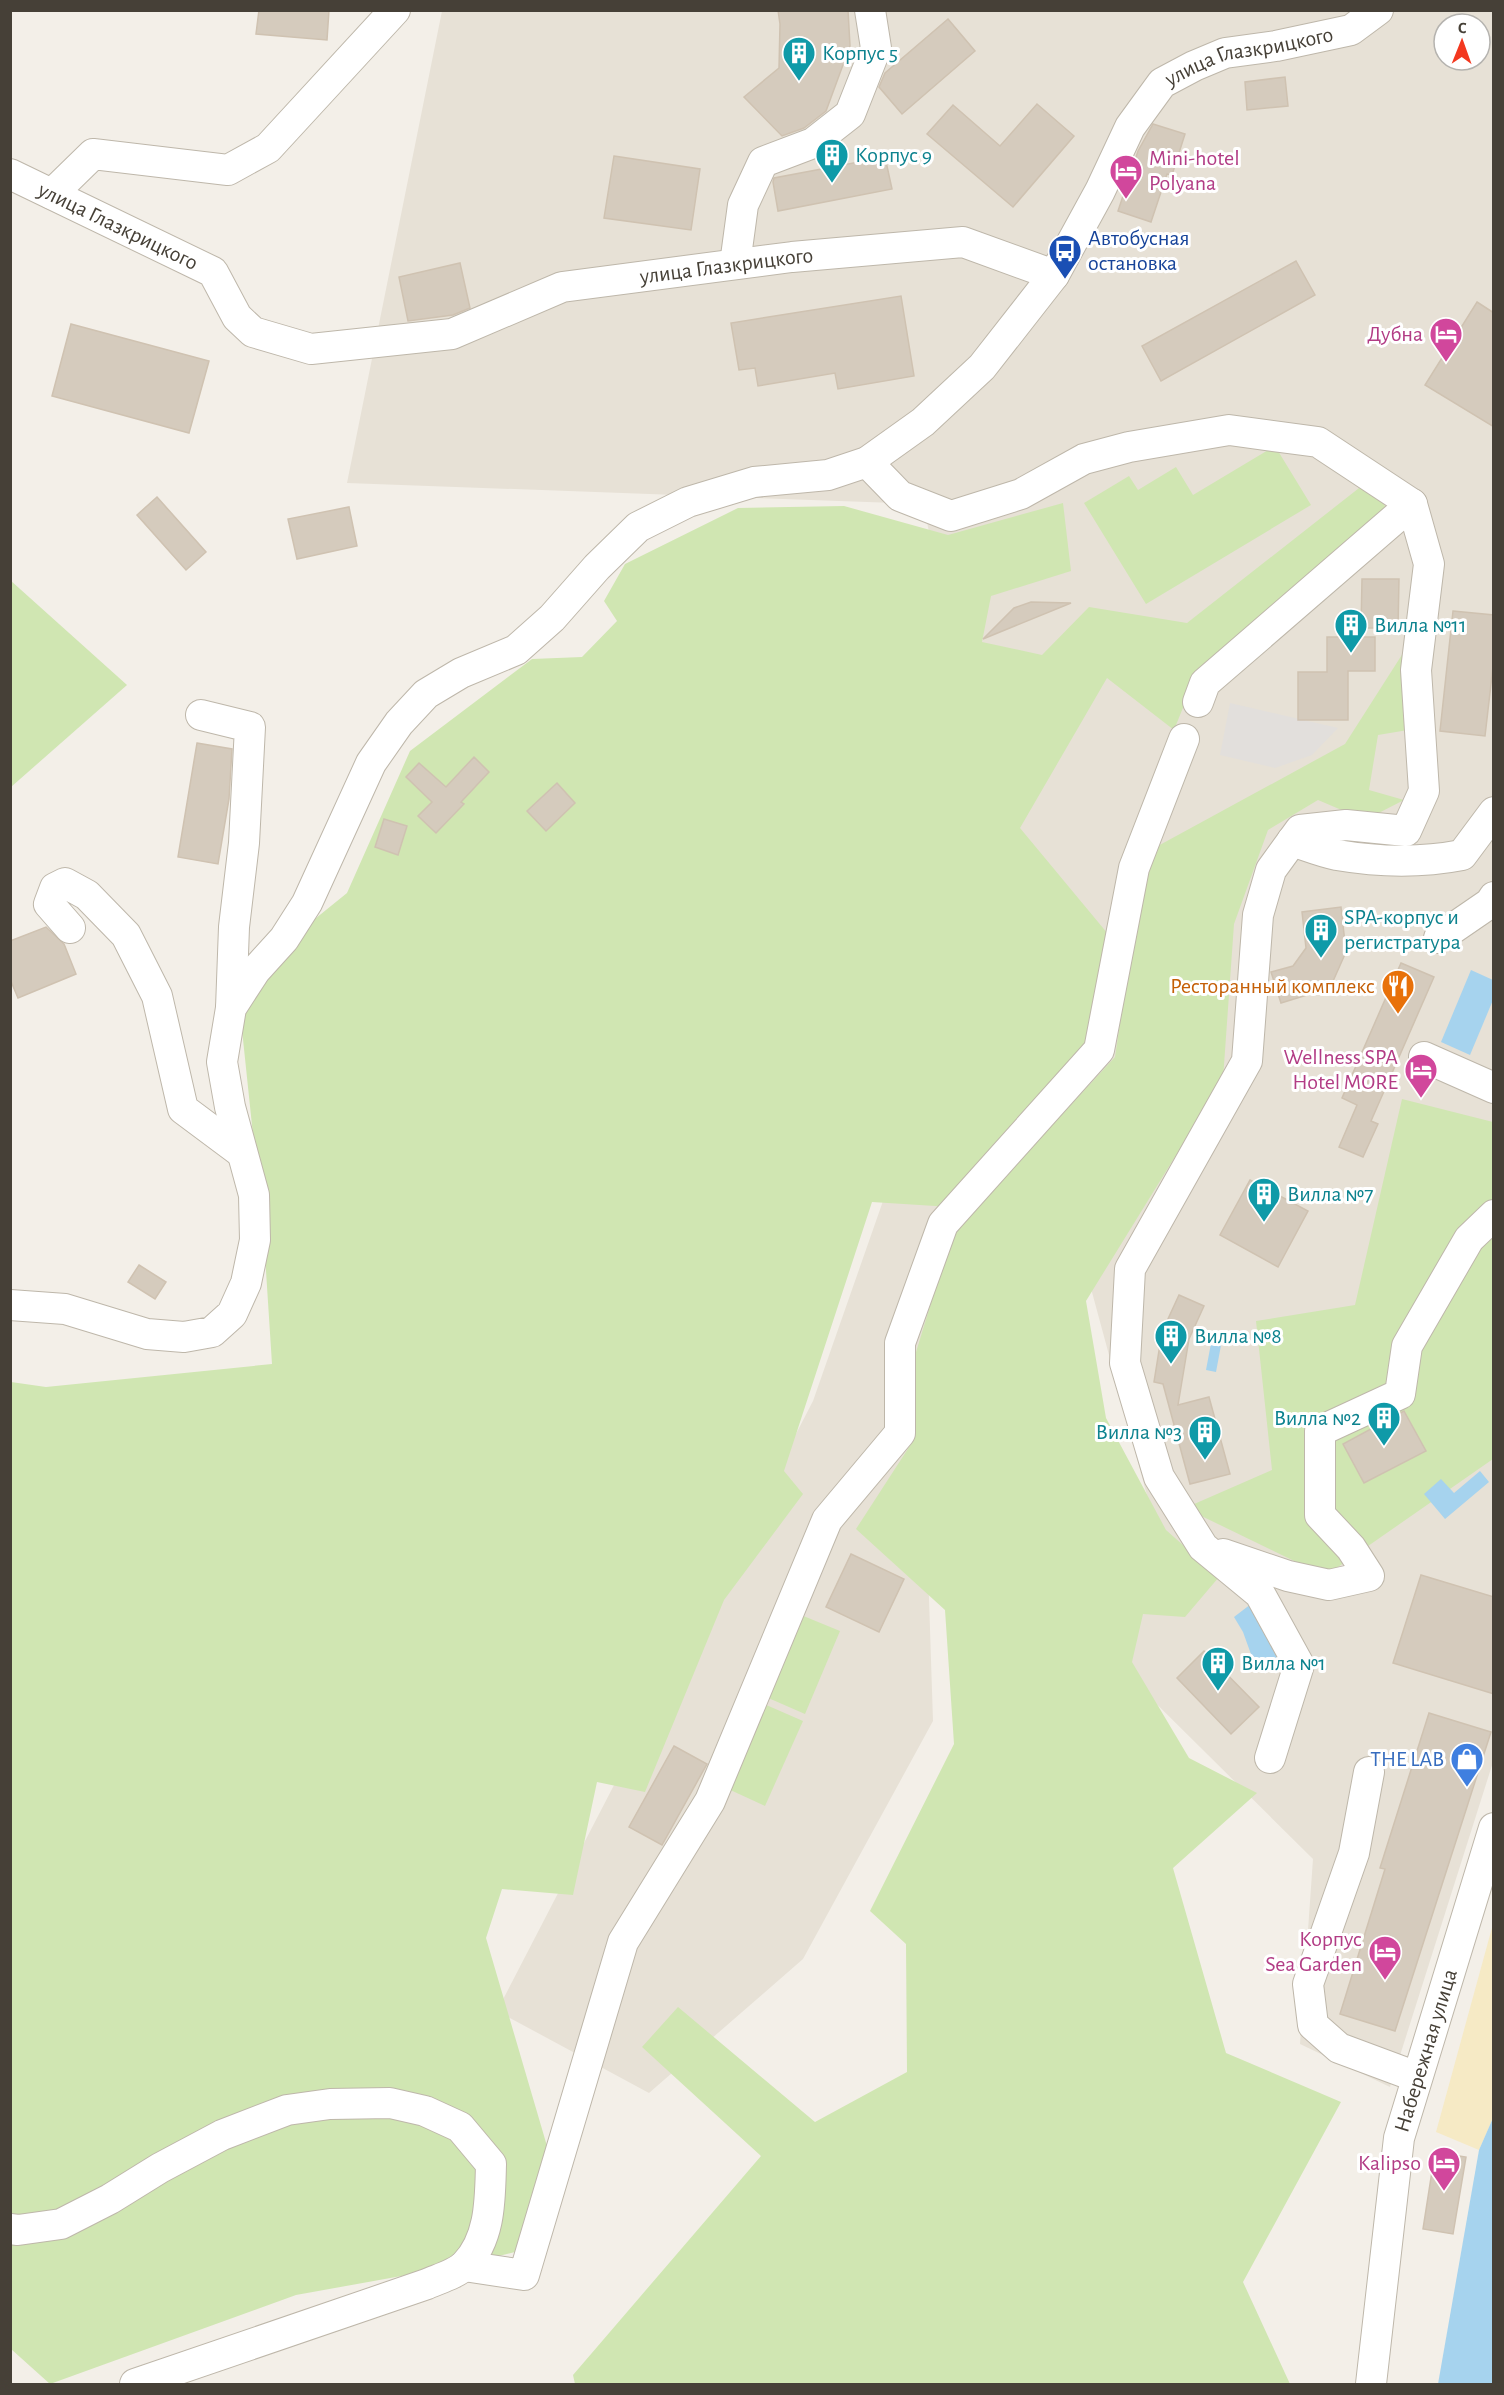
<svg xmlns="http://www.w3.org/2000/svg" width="1504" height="2395" font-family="'Alegreya Sans',sans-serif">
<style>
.residential{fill:#e7e1d6;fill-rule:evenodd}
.green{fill:#d0e6b2}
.sand{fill:#f6eac5}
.parking{fill:#e2dfdc}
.water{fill:#a6d3ee}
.building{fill:#d5cbbd;stroke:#cfc2b1;stroke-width:1.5}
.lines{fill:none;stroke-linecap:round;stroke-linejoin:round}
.minor-casing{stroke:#beb7aa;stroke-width:32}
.minor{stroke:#fff;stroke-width:30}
.labels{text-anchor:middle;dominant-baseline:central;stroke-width:6;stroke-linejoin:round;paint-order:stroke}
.culture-label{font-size:22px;fill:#0d838f;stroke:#fff;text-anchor:start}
.street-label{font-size:22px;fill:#464037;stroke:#fff}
.hotel-label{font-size:22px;fill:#b23c85;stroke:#fff;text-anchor:end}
.transit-label{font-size:22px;fill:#164399;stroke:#fff;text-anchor:start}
.food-label{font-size:22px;fill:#c56008;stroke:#fff;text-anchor:end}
.shop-label{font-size:22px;fill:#366cbe;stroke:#fff;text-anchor:end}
</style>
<rect width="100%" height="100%" fill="#f3efe8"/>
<!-- residential -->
<path class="residential" d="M442,11H1493L1494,1759L1390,2087L1300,2044L1313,1859L1094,1642L1158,1536L1086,1270L923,1415L933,1721L803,1959L649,2093L497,2011L813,1401L1001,864L923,504L347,483ZM1444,24H1480V60H1444Z"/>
<!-- green -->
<g class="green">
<polygon points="1275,446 1311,505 1146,604 1084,503 1129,476 1138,490 1176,467 1193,495"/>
<polygon points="1368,481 1387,509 1199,668 1174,730 1107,678 1020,828 1108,934 1090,1040 951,1207 872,1202 784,1471 803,1494 724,1600 645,1792 597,1782 573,1895 502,1889 486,1938 547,2146 523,2250 457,2266 296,2295 50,2384 11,2349 11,1382 46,1387 272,1364 264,1240 237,982 347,893 410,751 532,659 582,657 617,621 604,601 625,564 738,508 844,506 948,535 1063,503 1071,571 991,596 982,642 1042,655 1089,607 1187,623"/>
<polygon points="10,580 127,685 11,787 10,787"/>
<polygon points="1405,650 1408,730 1378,735 1369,790 1404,800 1365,820 1318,800 1268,830 1234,924 1223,1079 1086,1301 1106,1418 1166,1530 1219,1577 1185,1617 1143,1614 1132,1662 1189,1758 1257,1793 1173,1868 1226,2053 1341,2102 1243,2282 1290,2384 575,2384 573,2375 761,2156 642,2047 678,2007 815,2122 907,2072 906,1944 870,1911 954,1744 945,1610 856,1529 913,1441 913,1362 952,1234 1115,1057 1145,853 1345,744"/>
<polygon points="1402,1099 1493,1122 1493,1459 1325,1576 1185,1508 1272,1470 1256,1321 1355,1305"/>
<polygon points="801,1615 840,1631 805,1714 766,1697"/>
<polygon points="764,1704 803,1721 765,1806 726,1788"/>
</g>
<!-- sand -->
<polygon class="sand" points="1493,1924 1493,2118 1479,2150 1436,2132"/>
<!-- parking -->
<polygon class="parking" points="1230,703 1338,728 1312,755 1275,768 1220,755"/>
<!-- water -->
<g class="water">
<polygon points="1471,970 1493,980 1493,1000 1470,1055 1441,1042"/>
<polygon points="1212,1338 1222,1340 1216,1372 1206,1370"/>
<polygon points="1480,1471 1489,1482 1445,1519 1424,1494 1441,1479 1454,1493"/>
<polygon points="1251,1604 1286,1660 1278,1667 1252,1657 1243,1632 1234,1617"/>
<polygon points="1493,2118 1493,2384 1438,2384 1479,2150"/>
</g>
<!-- building -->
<g class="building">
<polygon points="259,10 329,10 327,40 256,34"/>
<polygon points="778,10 848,10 850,46 826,111 804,128 782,136 744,97 779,68 780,24"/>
<polygon points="948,19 975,51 902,114 879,87 885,73"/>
<polygon points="1285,77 1288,106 1247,110 1245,82"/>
<polygon points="1037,104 1074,136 1013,207 927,134 953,105 1000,146"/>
<polygon points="1153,124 1185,134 1172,175 1167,174 1151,222 1118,211 1138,151"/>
<polygon points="614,156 700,169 691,230 604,218"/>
<polygon points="885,157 892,189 778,211 773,182 774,178"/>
<polygon points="1296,261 1315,295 1161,381 1142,346"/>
<polygon points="460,263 470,308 453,315 408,321 399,277"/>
<polygon points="901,296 914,376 838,389 835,373 758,386 755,368 739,370 731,323"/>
<polygon points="1477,302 1494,313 1494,427 1425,385"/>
<polygon points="71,324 209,361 189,433 52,396"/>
<polygon points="157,497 206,552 186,570 137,515"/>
<polygon points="349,507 357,546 297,559 288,519"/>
<polygon points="1362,579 1399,579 1398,628 1361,628"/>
<polygon points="1031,602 1071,603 983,639 1014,608"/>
<polygon points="1453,611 1494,615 1494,658 1485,736 1440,731"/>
<polygon points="1327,637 1375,637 1375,671 1348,671 1348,720 1298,720 1298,672 1327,672"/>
<polygon points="197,743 232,749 229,799 218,864 178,857"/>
<polygon points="474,757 489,772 461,802 464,804 436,833 418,816 432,802 406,777 419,763 446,787"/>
<polygon points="557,783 575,803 546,831 527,811"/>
<polygon points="384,819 407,826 398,855 375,847"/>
<polygon points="1341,907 1346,952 1330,988 1281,1003 1271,972 1293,966 1306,948 1302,912"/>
<polygon points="46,927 64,944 76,974 18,998 10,979 10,941"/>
<polygon points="1401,963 1434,977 1371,1121 1378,1124 1363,1157 1339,1147 1357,1105 1342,1098"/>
<polygon points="1250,1180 1308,1211 1278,1267 1220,1235"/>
<polygon points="139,1265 166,1282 155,1299 128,1282"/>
<polygon points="1179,1295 1204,1306 1189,1339 1178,1405 1209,1397 1230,1474 1190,1484 1163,1384 1154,1382 1162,1332"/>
<polygon points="1404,1411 1426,1451 1364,1483 1343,1444"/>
<polygon points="851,1554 904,1579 879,1632 826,1607"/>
<polygon points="1421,1575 1494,1597 1494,1694 1393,1663"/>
<polygon points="1204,1651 1259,1707 1231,1734 1177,1678"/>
<polygon points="1429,1713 1491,1732 1395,2031 1340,2014 1385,1869 1380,1868"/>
<polygon points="674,1746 707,1764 662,1845 629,1827"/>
<polygon points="1435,2152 1466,2157 1453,2234 1423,2229"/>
</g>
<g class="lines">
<!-- minor casing -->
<g class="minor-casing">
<g id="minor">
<path id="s1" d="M10,174L213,272L237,317L253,332L311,349L452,334L562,287L792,257L963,242L1054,275"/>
<polyline points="52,194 93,154 228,170 268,148 395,10"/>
<polyline points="735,264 743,205 763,162 813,143 850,114 876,48 870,10"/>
<polyline points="867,462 900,496 951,516 1021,494 1084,459 1129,447 1229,430 1318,442 1412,504 1429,564 1416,670 1424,791 1406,831 1346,825 1300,830 1271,870 1258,915 1247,1061 1130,1269 1125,1363 1159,1477 1203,1547 1260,1594 1299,1665 1270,1758"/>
<polyline points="1198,702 1205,683 1412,504"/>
<polyline points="201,715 250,727 244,843 234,927 231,1008"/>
<path d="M1292,841C1307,846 1322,852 1337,855C1378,862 1421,863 1462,855L1494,812"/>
<polyline points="70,928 49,904 55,888 65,883 87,895 126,935 157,996 183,1109 242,1153"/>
<polyline points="1439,938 1490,903 1494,897"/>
<polyline points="1424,1057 1494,1088"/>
<path id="s2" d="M10,1305L65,1309L147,1334L184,1337L212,1332L232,1314L246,1283L255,1240L254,1195L230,1107L222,1062L231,1008L255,971L284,939L307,903L371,763L399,723L426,694L461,673L516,650L552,618L597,567L638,527L688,502L754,482L828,475L867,462L923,422L982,367L1054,275L1100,191L1130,127L1162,83L1194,66L1225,53L1276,46L1351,30L1378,10"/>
<polyline points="1223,1554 1288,1576 1329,1585 1369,1576 1351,1548 1320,1515 1320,1431 1400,1394 1407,1346 1469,1239 1494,1215"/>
<polyline points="1369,1772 1354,1853 1308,1984 1313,2025 1339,2048 1417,2077"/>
<path d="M10,2229L18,2230L61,2224L110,2199L160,2168L222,2135L287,2110L330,2104L390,2103L425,2111L460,2127L491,2164C490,2198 491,2238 465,2265C456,2274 438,2279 427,2284L135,2384"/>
<polyline points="464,2266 524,2275 623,1942 710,1801 827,1520 900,1433 900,1343 943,1224 1099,1050 1134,868 1184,739"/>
<path id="s3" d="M1371,2384L1399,2138L1494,1828"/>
</g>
</g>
<!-- minor -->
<use href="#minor" class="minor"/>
</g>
<!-- icons -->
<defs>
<g id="building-pin" transform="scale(1.725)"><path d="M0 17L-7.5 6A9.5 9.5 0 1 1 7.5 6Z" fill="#0f9aa8" stroke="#fff"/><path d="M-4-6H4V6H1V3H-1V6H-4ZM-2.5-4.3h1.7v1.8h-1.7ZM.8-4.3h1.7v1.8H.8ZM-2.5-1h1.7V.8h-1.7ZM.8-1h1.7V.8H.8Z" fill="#fff"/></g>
<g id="hotel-pin" transform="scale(1.725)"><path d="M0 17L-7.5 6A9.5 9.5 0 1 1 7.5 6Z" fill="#d1479c" stroke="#fff"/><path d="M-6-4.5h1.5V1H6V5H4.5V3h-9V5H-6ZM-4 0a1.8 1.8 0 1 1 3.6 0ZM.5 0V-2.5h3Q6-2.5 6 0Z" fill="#fff"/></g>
<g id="bus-pin" transform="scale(1.725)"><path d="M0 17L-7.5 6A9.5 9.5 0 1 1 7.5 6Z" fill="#1a4fb4" stroke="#fff"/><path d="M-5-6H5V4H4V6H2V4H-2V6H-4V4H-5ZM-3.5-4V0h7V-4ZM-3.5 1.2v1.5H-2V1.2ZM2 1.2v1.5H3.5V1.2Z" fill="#fff"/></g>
<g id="restaurant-pin" transform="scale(1.725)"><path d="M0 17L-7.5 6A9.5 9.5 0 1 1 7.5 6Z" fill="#e8710a" stroke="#fff"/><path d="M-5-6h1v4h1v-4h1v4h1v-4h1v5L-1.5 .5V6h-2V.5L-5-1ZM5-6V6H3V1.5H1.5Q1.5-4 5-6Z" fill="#fff"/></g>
<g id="shop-pin" transform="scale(1.725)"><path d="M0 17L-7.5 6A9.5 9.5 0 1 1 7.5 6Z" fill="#3f7fe0" stroke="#fff"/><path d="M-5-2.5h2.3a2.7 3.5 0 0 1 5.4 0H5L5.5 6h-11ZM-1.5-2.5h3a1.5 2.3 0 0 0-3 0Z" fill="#fff"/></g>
</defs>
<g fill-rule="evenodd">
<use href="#building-pin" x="799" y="53"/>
<use href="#building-pin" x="832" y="155"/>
<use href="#hotel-pin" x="1126" y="171"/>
<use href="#bus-pin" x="1065" y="251"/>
<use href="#hotel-pin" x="1446" y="334"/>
<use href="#building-pin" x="1351" y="625"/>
<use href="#building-pin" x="1321" y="930"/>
<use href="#restaurant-pin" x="1398" y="986"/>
<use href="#hotel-pin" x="1421" y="1070"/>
<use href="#building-pin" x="1264" y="1194"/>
<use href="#building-pin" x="1171" y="1336"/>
<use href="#building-pin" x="1384" y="1418"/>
<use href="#building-pin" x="1205" y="1432"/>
<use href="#building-pin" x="1218" y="1663"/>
<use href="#shop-pin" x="1467" y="1759"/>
<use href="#hotel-pin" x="1385" y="1952"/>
<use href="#hotel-pin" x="1444" y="2163"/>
</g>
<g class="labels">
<!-- culture labels -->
<g class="culture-label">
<text x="822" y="53">Корпус 5</text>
<text x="855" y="155">Корпус 9</text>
<text x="1374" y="625">Вилла №11</text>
<text x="1344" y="917">SPA-корпус и<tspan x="1344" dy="25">регистратура</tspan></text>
<text x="1287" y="1194">Вилла №7</text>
<text x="1194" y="1336">Вилла №8</text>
<text x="1361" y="1418" text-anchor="end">Вилла №2</text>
<text x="1182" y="1432" text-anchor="end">Вилла №3</text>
<text x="1241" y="1663">Вилла №1</text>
</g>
<!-- street labels -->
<g class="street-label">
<text stroke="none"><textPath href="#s2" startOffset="2014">улица Глазкрицкого</textPath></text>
<text stroke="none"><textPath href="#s1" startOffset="120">улица Глазкрицкого</textPath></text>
<text stroke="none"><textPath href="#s1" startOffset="786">улица Глазкрицкого</textPath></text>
<text stroke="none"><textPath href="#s3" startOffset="339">Набережная улица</textPath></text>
</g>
<!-- hotel labels -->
<g class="hotel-label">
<text x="1149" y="158" text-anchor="start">Mini-hotel<tspan x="1149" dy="25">Polyana</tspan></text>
<text x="1423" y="334">Дубна</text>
<text x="1398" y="1057">Wellness SPA<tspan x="1398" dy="25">Hotel MORE</tspan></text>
<text x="1362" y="1939">Корпус<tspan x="1362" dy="25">Sea Garden</tspan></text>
<text x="1421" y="2163">Kalipso</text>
</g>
<!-- transit labels -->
<g class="transit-label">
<text x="1088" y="238">Автобусная<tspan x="1088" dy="25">остановка</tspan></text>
</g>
<!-- food labels -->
<g class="food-label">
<text x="1375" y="986">Ресторанный комплекс</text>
</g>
<!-- shop labels -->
<g class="shop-label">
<text x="1444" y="1759">THE LAB</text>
</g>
</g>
<!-- border -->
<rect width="1504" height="2395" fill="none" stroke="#464037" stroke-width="24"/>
<!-- north arrow -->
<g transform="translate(1462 42) rotate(1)"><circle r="28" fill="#ffffff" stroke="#b5b3af" stroke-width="1.5"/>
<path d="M0-4.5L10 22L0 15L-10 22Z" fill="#f3381f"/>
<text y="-9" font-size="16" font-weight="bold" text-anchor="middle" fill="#464037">С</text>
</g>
</svg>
